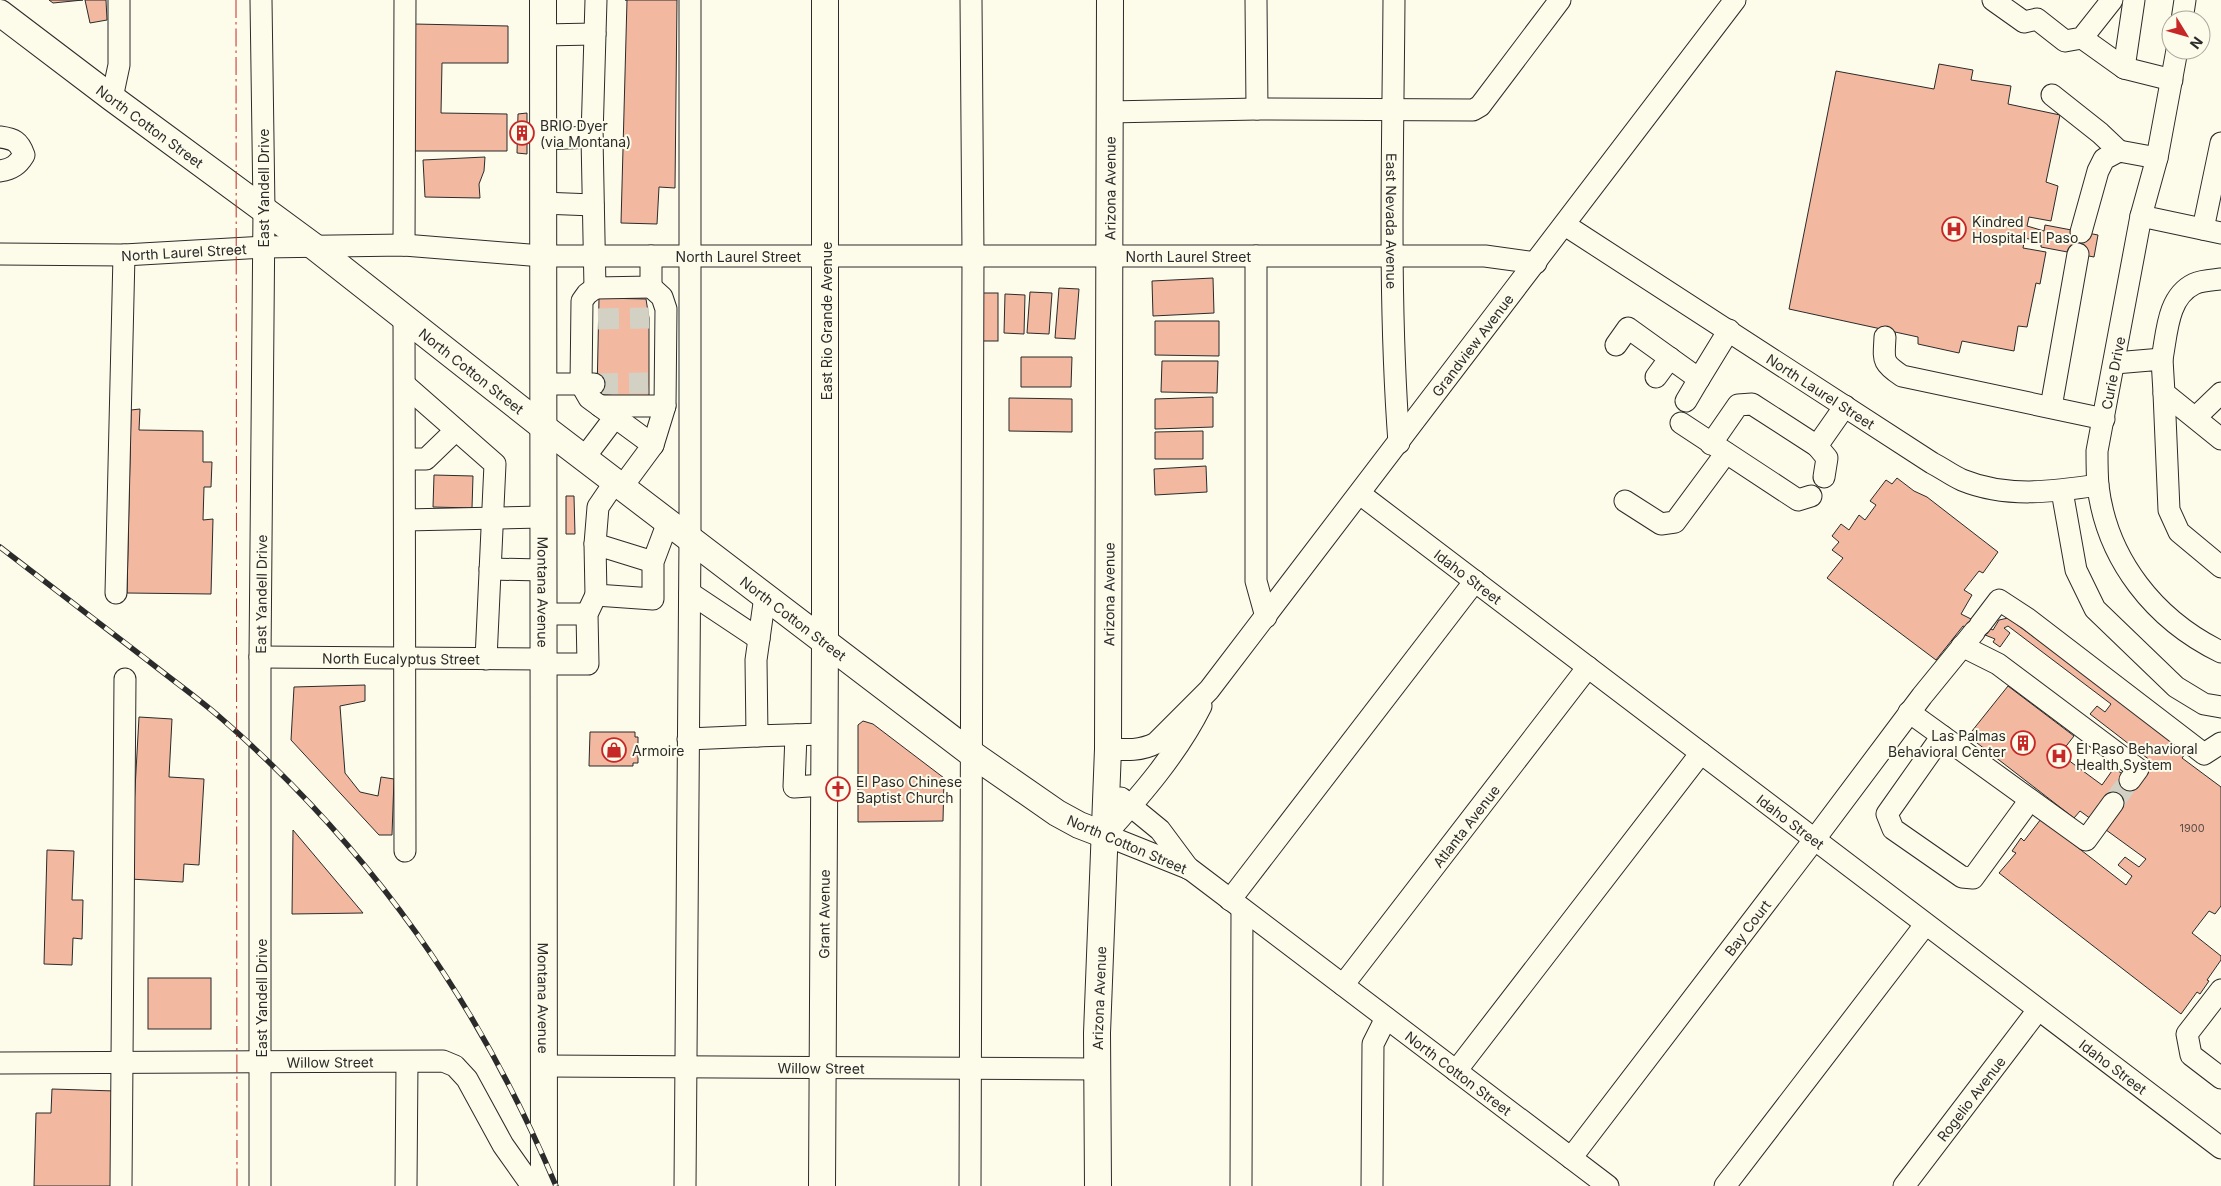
<svg xmlns="http://www.w3.org/2000/svg" width="2221" height="1186" font-family="Inter,sans-serif">
<style>
.building{fill:#f2b8a0;stroke:#2b2b2b}
.lines{fill:none;stroke-linecap:round;stroke-linejoin:round}
.minor-tunnel{stroke:#d3d1c4;stroke-width:21;stroke-dasharray:21 11;stroke-linecap:butt}
.minor-casing{stroke:#2b2b2b;stroke-width:23}
.major-casing{stroke:#2b2b2b;stroke-width:28}
.minor{stroke:#fdfbea;stroke-width:21}
.major{stroke:#fdfbea;stroke-width:26}
.rail-casing{stroke:#2b2b2b;stroke-width:5.5}
.rail{stroke:#fdfbea;stroke-width:4;stroke-dasharray:11;stroke-linecap:butt}
.power{stroke:#c62828;stroke-width:1;stroke-dasharray:18 4 2.5 4;stroke-linecap:butt}
.labels{text-anchor:middle;dominant-baseline:central;stroke-width:4;stroke-linejoin:round;paint-order:stroke}
.number-label{font-size:11px;fill:#5d4e48}
.poi-label{font-size:14px;fill:#2b2b2b;stroke:#fdfbea;text-anchor:start}
.street-label{font-size:14px;fill:#2b2b2b;stroke:#fdfbea}
</style>
<rect width="100%" height="100%" fill="#fdfbea"/>
<!-- building -->
<g class="building">
<polygon points="49,0 83,0 53,3"/>
<polygon points="85,0 106,0 107,20 90,23"/>
<polygon points="625,0 677,0 675,188 659,187 657,224 621,223 627,0"/>
<polygon points="414,24 508,26 508,63 442,63 441,113 507,114 507,151 413,151"/>
<polygon points="1939,64 1973,70 1971,80 2011,86 2008,104 2060,115 2046,182 2058,186 2051,221 2029,217 2027,226 2044,231 2045,225 2098,235 2094,257 2041,247 2041,242 2025,238 2023,248 2046,252 2040,284 2036,283 2027,327 2018,326 2014,351 1962,341 1959,353 1918,344 1918,337 1789,309 1836,71 1934,89"/>
<polygon points="527,113 527,154 517,153 518,114"/>
<polygon points="485,157 484,171 479,184 480,198 425,197 423,160"/>
<polygon points="1213,278 1214,313 1153,316 1152,281"/>
<polygon points="1059,288 1079,289 1075,339 1055,338"/>
<polygon points="1030,292 1052,293 1049,334 1027,333"/>
<rect x="977" y="293" width="21" height="48"/>
<polygon points="1005,294 1025,295 1024,334 1004,333"/>
<polygon points="599,298 646,299 649,318 649,399 597,394"/>
<polygon points="1155,321 1219,321 1219,356 1155,355"/>
<polygon points="1021,357 1072,357 1071,387 1021,387"/>
<polygon points="1162,361 1218,361 1217,393 1161,392"/>
<polygon points="1213,397 1213,427 1155,429 1155,399"/>
<polygon points="1009,398 1072,399 1072,432 1009,431"/>
<polygon points="140,409 139,430 203,431 203,462 212,462 211,487 204,487 203,520 213,519 211,594 127,593 131,410"/>
<polygon points="1203,431 1203,459 1155,459 1155,432"/>
<polygon points="1206,466 1207,492 1155,495 1154,469"/>
<polygon points="434,475 473,476 472,508 433,507"/>
<polygon points="1897,478 1914,491 1927,497 1998,552 1983,573 1979,571 1964,590 1972,595 1961,614 1993,630 1999,620 2008,618 2188,750 2182,758 2221,787 2221,906 2215,914 2209,911 2192,933 2221,956 2221,960 2207,980 2209,981 2200,994 2197,992 2181,1014 1999,873 2016,853 2012,851 2021,838 2024,841 2041,819 2126,885 2132,876 2118,865 2125,857 2139,867 2146,859 2080,811 2074,818 1968,736 2008,686 2074,736 2060,754 2102,785 2114,768 2135,783 2151,761 2090,714 2097,706 2105,712 2111,704 2008,626 2004,628 2010,633 2000,647 1993,642 1995,639 1963,626 1936,660 1827,578 1843,558 1832,550 1839,542 1832,536 1841,524 1849,530 1859,515 1865,520 1876,505 1870,501 1886,480 1892,484"/>
<polygon points="566,496 574,496 575,534 566,534"/>
<polygon points="365,685 365,701 340,706 345,773 360,792 378,796 381,777 394,779 392,835 379,835 291,740 294,687"/>
<polygon points="139,717 172,719 169,777 204,779 199,865 184,864 183,882 130,879"/>
<polygon points="863,721 873,724 944,778 943,821 858,822 858,725"/>
<polygon points="590,732 635,732 635,737 638,737 638,763 633,763 633,766 589,766"/>
<polygon points="293,830 363,913 292,914"/>
<polygon points="47,850 74,851 72,900 83,900 82,939 73,938 72,965 44,964"/>
<rect x="148" y="978" width="63" height="51"/>
<polygon points="52,1089 115,1091 112,1186 34,1186 36,1113 51,1113"/>
</g>
<g class="lines">
<!-- minor-tunnel -->
<g class="minor-tunnel">
<polyline points="598,319 649,318"/>
<polyline points="597,384 648,383"/>
<polyline points="2113,803 2130,780"/>
</g>
<!-- minor casing -->
<g class="minor-casing">
<g id="minor">
<polyline points="596,0 592,137 595,288 651,287 651,256"/>
<polyline points="1256,0 1257,109"/>
<path id="s1" d="M1394,0C1393,148 1388,296 1399,443"/>
<polyline points="1993,0 2024,22 2037,19 2065,41 2082,38 2112,0"/>
<polyline points="2182,20 2185,0"/>
<polyline points="542,35 595,34"/>
<polyline points="2082,38 2124,68 2172,80"/>
<path d="M2177,50L2157,158L2141,216L2097,451C2097,462 2097,474 2098,486C2107,560 2155,620 2221,652"/>
<polyline points="2124,68 2134,0"/>
<polyline points="2052,95 2100,133 2119,151"/>
<polyline points="112,98 119,65 119,0"/>
<polyline points="1109,112 1257,109 1473,110 1480,106 1560,0"/>
<path d="M0,137C14,139 19,141 24,155C18,165 12,169 0,171"/>
<polyline points="542,139 592,137"/>
<polyline points="542,203 593,205"/>
<polyline points="2141,216 2221,233"/>
<path id="s2" d="M1565,225L1932,463C1942,468 1951,475 1962,480C2006,498 2052,492 2098,485"/>
<polyline points="2203,229 2221,143"/>
<polyline points="2081,232 2098,171 2104,159 2119,151 2157,158"/>
<polyline points="404,245 405,0"/>
<path id="s3" d="M0,254L124,255L263,247L404,245L542,256H1485L1536,263"/>
<polyline points="1256,256 1256,581 1266,617"/>
<polyline points="595,288 587,294 582,301 581,384 589,398 653,445 622,487"/>
<polyline points="404,318 405,851"/>
<path d="M1885,337C1884,360 1881,362 1902,376L2104,419"/>
<polyline points="1616,345 1628,328 1699,379 1729,330"/>
<path d="M2162,359C2167,334 2167,297 2194,284C2202,280 2213,280 2221,279"/>
<polyline points="2115,363 2162,359 2164,393 2221,439"/>
<polyline points="1656,377 1670,358"/>
<polyline points="542,384 594,384"/>
<polyline points="405,385 495,464 486,659"/>
<polyline points="2164,393 2169,510 2179,532 2221,567"/>
<polyline points="1686,401 1699,379"/>
<polyline points="600,406 665,406 666,309 662,297 651,287"/>
<polyline points="2051,407 2078,254"/>
<polyline points="2196,417 2221,393"/>
<polyline points="1681,423 1798,500 1811,496"/>
<polyline points="1711,444 1738,405 1752,404 1817,446"/>
<polyline points="653,445 665,406"/>
<polyline points="584,458 615,417"/>
<polyline points="405,459 426,459 456,430"/>
<polyline points="1824,477 1827,458 1817,446 1845,406"/>
<polyline points="2062,491 2076,570 2095,609 2176,687 2204,704 2221,707"/>
<path id="s4" d="M1360,494L2221,1148"/>
<polyline points="1625,501 1661,524 1675,522 1726,453"/>
<polyline points="405,520 542,517"/>
<polyline points="595,544 598,507 615,482"/>
<polyline points="653,562 595,544 596,595 653,599 653,562 668,522"/>
<polyline points="490,569 542,570"/>
<polyline points="116,593 124,255"/>
<polyline points="690,593 759,639"/>
<polyline points="765,596 756,660 757,736 824,734"/>
<polyline points="542,614 587,614"/>
<polyline points="1980,625 1999,600 2028,619 2204,754 2221,743"/>
<polyline points="1962,646 1998,664 2138,769 2130,780"/>
<path id="s5" d="M260,657L542,659"/>
<polyline points="542,664 588,664 587,614 596,595"/>
<path id="s6" d="M1201,706C1177,754 1141,795 1105,835L1190,869L1608,1186"/>
<polyline points="1909,712 2086,840 2113,803"/>
<polyline points="796,735 794,787 824,785"/>
<polyline points="1942,736 1887,814 1893,829 1962,877 1973,878 2030,800"/>
<polyline points="688,739 757,736"/>
<path id="s7" d="M1108,749C1126,750 1141,751 1156,743L1209,690L1735,0"/>
<polyline points="1121,798 1160,830 1189,869"/>
<polyline points="1230,900 1475,581"/>
<path id="s8" d="M1343,985L1588,667"/>
<polyline points="2221,990 2187,1034 2191,1055 2221,1078"/>
<path id="s9" d="M0,1063L443,1061L455,1066L467,1079L503,1145L532,1186"/>
<path id="s10" d="M545,1066L1097,1069"/>
<polyline points="1456,1071 1701,753"/>
<path id="s11" d="M1571,1158L1814,840L1922,696L1975,631"/>
<polyline points="121,1186 125,679"/>
<path id="s12" d="M260,1186V657L264,209L261,0"/>
<polyline points="406,1186 407,1062"/>
<polyline points="685,1186 690,539 690,0"/>
<polyline points="970,1186 973,255 971,0"/>
<polyline points="1241,1186 1242,909"/>
<polyline points="1372,1186 1373,1044 1386,1018"/>
<polyline points="1725,1186 1925,925"/>
<path id="s13" d="M1904,1186L2038,1010"/>
</g>
</g>
<!-- major casing -->
<g class="major-casing">
<g id="major">
<path id="s14" d="M543,0L544,1186"/>
<path id="s15" d="M0,13L112,98L316,248L542,426L972,754L1057,813L1079,825L1105,835"/>
<path id="s16" d="M822,1186L825,642V0"/>
<path id="s17" d="M1098,1186L1097,1033L1108,749L1110,0"/>
</g>
</g>
<!-- minor -->
<use href="#minor" class="minor"/>
<!-- major -->
<use href="#major" class="major"/>
<!-- rail casing -->
<g class="rail-casing">
<path id="rail" d="M0,547C50,586 101,624 151,663C175,682 199,699 222,719C372,850 479,1003 556,1186"/>
</g>
<!-- rail -->
<use href="#rail" class="rail"/>
<!-- power -->
<polyline class="power" points="236,0 237,1186"/>
</g>
<!-- icons -->
<defs>
<g id="building-ring" transform="scale(1.25)"><circle r="9.5" fill="#fdfbea" stroke="#c62828" stroke-width="1.5"/><path d="M-4-6H4V6H1V3H-1V6H-4ZM-2.5-4.3h1.7v1.8h-1.7ZM.8-4.3h1.7v1.8H.8ZM-2.5-1h1.7V.8h-1.7ZM.8-1h1.7V.8H.8Z" fill="#c62828"/></g>
<g id="hospital-ring" transform="scale(1.25)"><circle r="9.5" fill="#fdfbea" stroke="#c62828" stroke-width="1.5"/><path d="M-5-5h3v3.5h4V-5h3V5h-3V1.5h-4V5h-3Z" fill="#c62828"/></g>
<g id="shop-ring" transform="scale(1.25)"><circle r="9.5" fill="#fdfbea" stroke="#c62828" stroke-width="1.5"/><path d="M-5-2.5h2.3a2.7 3.5 0 0 1 5.4 0H5L5.5 6h-11ZM-1.5-2.5h3a1.5 2.3 0 0 0-3 0Z" fill="#c62828"/></g>
<g id="church-ring" transform="scale(1.25)"><circle r="9.5" fill="#fdfbea" stroke="#c62828" stroke-width="1.5"/><path d="M-1.2-6h2.4v3.5h3.3v2.4h-3.3V6h-2.4V-.1h-3.3v-2.4h3.3Z" fill="#c62828"/></g>
</defs>
<g fill-rule="evenodd">
<use href="#building-ring" x="522" y="133"/>
<use href="#hospital-ring" x="1954" y="229"/>
<use href="#building-ring" x="2023" y="743"/>
<use href="#shop-ring" x="614" y="750"/>
<use href="#hospital-ring" x="2059" y="756"/>
<use href="#church-ring" x="838" y="789"/>
</g>
<g class="labels">
<!-- number labels -->
<g class="number-label">
<text x="2192" y="828">1900</text>
</g>
<!-- poi labels -->
<g class="poi-label">
<text x="540" y="125">BRIO Dyer<tspan x="540" dy="16">(via Montana)</tspan></text>
<text x="1972" y="221">Kindred<tspan x="1972" dy="16">Hospital El Paso</tspan></text>
<text x="2006" y="735" text-anchor="end">Las Palmas<tspan x="2006" dy="16">Behavioral Center</tspan></text>
<text x="2076" y="748">El Paso Behavioral<tspan x="2076" dy="16">Health System</tspan></text>
<text x="632" y="750">Armoire</text>
<text x="856" y="781">El Paso Chinese<tspan x="856" dy="16">Baptist Church</tspan></text>
</g>
<!-- street labels -->
<g class="street-label">
<text stroke="none"><textPath href="#s15" startOffset="188">North Cotton Street</textPath></text>
<text transform="translate(263 188) rotate(-90)">East Yandell Drive</text>
<text stroke="none"><textPath href="#s17" startOffset="998">Arizona Avenue</textPath></text>
<text stroke="none"><textPath href="#s1" startOffset="221">East Nevada Avenue</textPath></text>
<text stroke="none"><textPath href="#s3" startOffset="184">North Laurel Street</textPath></text>
<text stroke="none"><textPath href="#s3" startOffset="1189">North Laurel Street</textPath></text>
<text stroke="none"><textPath href="#s3" startOffset="739">North Laurel Street</textPath></text>
<text transform="translate(826 321) rotate(-90)">East Rio Grande Avenue</text>
<text stroke="none"><textPath href="#s7" startOffset="558">Grandview Avenue</textPath></text>
<text stroke="none"><textPath href="#s15" startOffset="592">North Cotton Street</textPath></text>
<text transform="translate(2113 373) rotate(-79)">Curie Drive</text>
<text stroke="none"><textPath href="#s2" startOffset="305">North Laurel Street</textPath></text>
<text stroke="none"><textPath href="#s4" startOffset="136">Idaho Street</textPath></text>
<text stroke="none"><textPath href="#s12" startOffset="592">East Yandell Drive</textPath></text>
<text stroke="none"><textPath href="#s14" startOffset="592">Montana Avenue</textPath></text>
<text stroke="none"><textPath href="#s17" startOffset="592">Arizona Avenue</textPath></text>
<text stroke="none"><textPath href="#s15" startOffset="998">North Cotton Street</textPath></text>
<text stroke="none"><textPath href="#s5" startOffset="141">North Eucalyptus Street</textPath></text>
<text stroke="none"><textPath href="#s4" startOffset="541">Idaho Street</textPath></text>
<text stroke="none"><textPath href="#s8" startOffset="201">Atlanta Avenue</textPath></text>
<text transform="translate(1127 844) rotate(23)">North Cotton Street</text>
<text stroke="none"><textPath href="#s16" startOffset="272">Grant Avenue</textPath></text>
<text stroke="none"><textPath href="#s11" startOffset="290">Bay Court</textPath></text>
<text transform="translate(261 998) rotate(-90)">East Yandell Drive</text>
<text stroke="none"><textPath href="#s14" startOffset="998">Montana Avenue</textPath></text>
<text stroke="none"><textPath href="#s17" startOffset="188">Arizona Avenue</textPath></text>
<text stroke="none"><textPath href="#s9" startOffset="330">Willow Street</textPath></text>
<text stroke="none"><textPath href="#s10" startOffset="276">Willow Street</textPath></text>
<text stroke="none"><textPath href="#s4" startOffset="946">Idaho Street</textPath></text>
<text stroke="none"><textPath href="#s6" startOffset="590">North Cotton Street</textPath></text>
<text stroke="none"><textPath href="#s13" startOffset="110">Rogelio Avenue</textPath></text>
</g>
</g>
<!-- north arrow -->
<g transform="translate(2186 35) rotate(127)"><circle r="24" fill="#fdfbea" stroke="#a9a89e"/>
<path d="M0-4L9 19L0 12L-9 19Z" fill="#c62828"/>
<text y="-8" font-size="14" font-weight="bold" text-anchor="middle" fill="#2b2b2b">N</text>
</g>
</svg>
